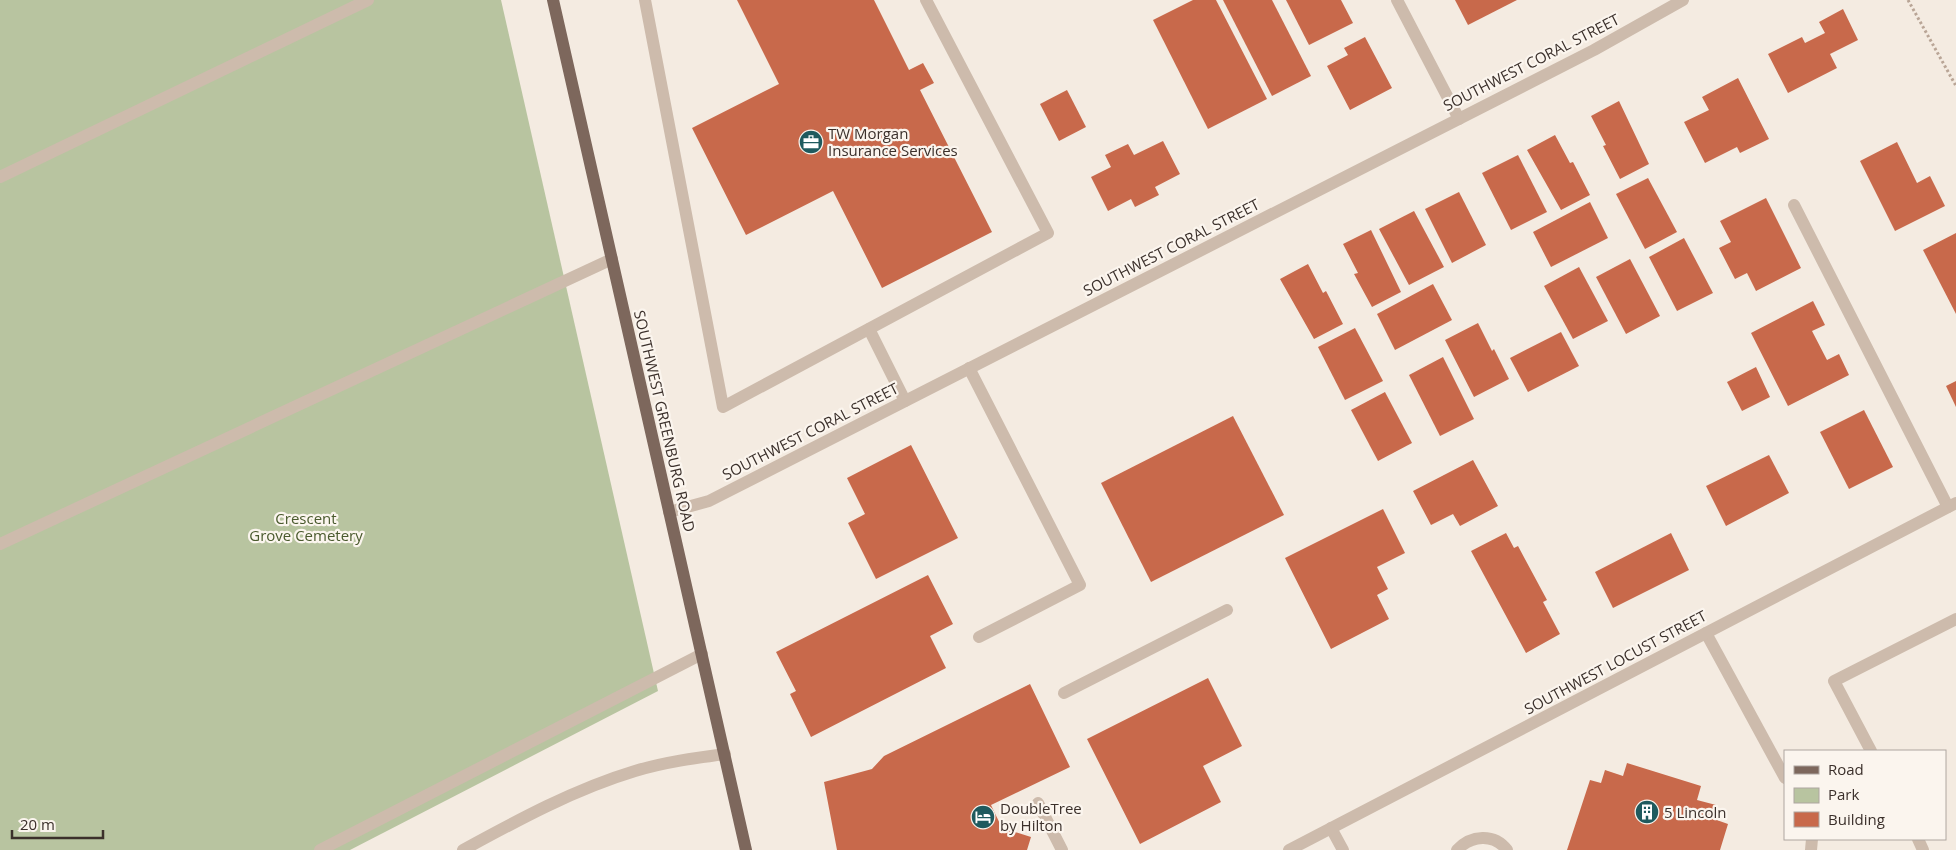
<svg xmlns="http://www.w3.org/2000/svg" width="1956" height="850" font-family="'Open Sans',sans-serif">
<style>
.green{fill:#b8c4a0}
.building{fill:#c8694b}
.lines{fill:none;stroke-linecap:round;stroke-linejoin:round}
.path{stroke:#b9a596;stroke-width:3;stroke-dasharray:2.5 2.5;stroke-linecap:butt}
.minor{stroke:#cdbbac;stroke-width:12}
.major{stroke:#7d675c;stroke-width:12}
.labels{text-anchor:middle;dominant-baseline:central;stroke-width:4.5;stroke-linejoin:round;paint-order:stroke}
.street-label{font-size:15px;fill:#3b302b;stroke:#fbf5ee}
.poi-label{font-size:15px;fill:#3b302b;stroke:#fbf5ee;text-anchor:start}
.park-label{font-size:15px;fill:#4a5a2e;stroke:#fbf5ee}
</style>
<rect width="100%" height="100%" fill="#f4ebe1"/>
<!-- green -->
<polygon class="green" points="0,0 501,0 658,691 350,850 0,850"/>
<!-- building -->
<g class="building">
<polygon points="737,0 874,0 909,70 923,63 934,83 920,90 992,232 882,288 833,191 746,235 692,128 779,84"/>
<polygon points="1193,0 1216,0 1267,99 1208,129 1153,20"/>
<polygon points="1223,0 1272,0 1311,76 1272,96"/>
<polygon points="1286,0 1341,0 1353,23 1309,45"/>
<polygon points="1455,0 1517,0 1468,25"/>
<polygon points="1843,9 1858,40 1830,54 1837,68 1788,93 1768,54 1802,37 1805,43 1825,33 1819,22"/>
<polygon points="1365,37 1392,88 1350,110 1327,66 1348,55 1344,48"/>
<polygon points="1738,78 1769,139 1740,153 1737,147 1705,163 1684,122 1709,110 1702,97"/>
<polygon points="1067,90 1086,127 1059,141 1040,104"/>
<polygon points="1619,101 1649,164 1620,179 1603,146 1606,145 1591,116"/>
<polygon points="1555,135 1570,163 1573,162 1590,195 1561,210 1527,150"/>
<polygon points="1163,141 1180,174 1155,187 1159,195 1135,207 1131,199 1108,211 1091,177 1111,167 1105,155 1128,144 1134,155"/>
<polygon points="1897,142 1917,183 1930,176 1945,206 1895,231 1860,161"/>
<polygon points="1518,155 1547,212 1511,230 1482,173"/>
<polygon points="1648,178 1677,232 1645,249 1616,194"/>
<polygon points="1459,192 1486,245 1452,263 1425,209"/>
<polygon points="1766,198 1801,268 1756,291 1747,273 1735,279 1719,248 1731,242 1720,221"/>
<polygon points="1590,202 1608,238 1551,267 1533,232"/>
<polygon points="1414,211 1444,267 1409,285 1379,229"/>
<polygon points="1371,230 1401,292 1372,307 1354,274 1358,273 1343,244"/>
<polygon points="1956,233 1956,314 1923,250"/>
<polygon points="1684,238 1713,293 1677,311 1649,257"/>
<polygon points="1630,259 1660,316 1626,334 1596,277"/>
<polygon points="1308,264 1323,293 1326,291 1343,324 1314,339 1280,279"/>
<polygon points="1579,267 1608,321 1573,339 1544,286"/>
<polygon points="1433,284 1452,320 1395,350 1377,314"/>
<polygon points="1813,301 1825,325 1812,331 1827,360 1839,354 1849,375 1788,406 1751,333"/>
<polygon points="1478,323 1492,351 1494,349 1509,379 1474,397 1445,340"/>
<polygon points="1355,328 1383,381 1345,400 1318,347"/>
<polygon points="1561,332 1579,366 1528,392 1510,358"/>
<polygon points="1443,357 1474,419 1440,436 1409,375"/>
<polygon points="1756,367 1770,397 1742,411 1727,382"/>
<polygon points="1956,381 1956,407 1946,386"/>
<polygon points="1385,392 1412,443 1378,461 1351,410"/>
<polygon points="1864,410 1893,467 1849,489 1820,432"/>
<polygon points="1233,416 1284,515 1151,582 1101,483"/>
<polygon points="911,445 958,538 876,579 848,523 865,514 847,478"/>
<polygon points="1769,455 1789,493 1726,526 1706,486"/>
<polygon points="1473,460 1498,506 1460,526 1453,514 1431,525 1413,491"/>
<polygon points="1383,509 1405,553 1377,567 1388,589 1377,595 1389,619 1331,649 1285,558"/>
<polygon points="1506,533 1514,548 1518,546 1547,600 1543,602 1560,634 1526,653 1471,551"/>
<polygon points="1671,533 1689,570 1613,608 1595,572"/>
<polygon points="928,575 953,624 930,636 946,668 811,737 790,694 796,691 776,652"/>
<polygon points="1208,678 1242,746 1203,766 1221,802 1140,844 1087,739"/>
<polygon points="1030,684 1070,767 991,805 1002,828 1031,837 1027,850 837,850 824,782 872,769 884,756"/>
<polygon points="1627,763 1701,786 1697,800 1716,805 1711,818 1728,824 1720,850 1567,850 1590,780 1601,783 1605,770 1623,776"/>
</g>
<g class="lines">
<!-- path -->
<polyline class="path" points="1908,0 1956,86"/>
<!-- minor -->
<g class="minor">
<polyline points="645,0 723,407 1048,233 926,0"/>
<polyline points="1397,0 1459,119"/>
<polyline points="0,177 368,0"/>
<polyline points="1794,205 1948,507"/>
<polyline points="869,329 905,401"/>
<polyline points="969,368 1080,585 979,637"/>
<polyline points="669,512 709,501 1594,50 1683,0"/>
<polyline points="0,544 612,259"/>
<polyline points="1706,633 1785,778"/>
<polyline points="1064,693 1227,610"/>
<polyline points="1871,751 1834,681 1956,619"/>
<polyline points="1038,803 1062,850"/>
<polyline points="1331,828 1343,850"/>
<polyline points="1918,839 1923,850"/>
<polyline points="320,850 702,654"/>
<path d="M463,850C518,820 575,789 635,771C665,762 695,758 725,754"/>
<polyline points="1289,850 1956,503"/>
<path d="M1457,850C1471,835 1494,833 1507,850"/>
<polyline points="1811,850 1812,839"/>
</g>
<!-- major -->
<polyline class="major" points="553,0 746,850"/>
</g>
<!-- icons -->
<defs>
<g id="office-disc" transform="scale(1.25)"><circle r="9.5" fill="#1f5a5e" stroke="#fbf5ee"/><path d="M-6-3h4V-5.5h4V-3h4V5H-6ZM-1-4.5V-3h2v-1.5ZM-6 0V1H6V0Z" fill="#fff"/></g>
<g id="building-disc" transform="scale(1.25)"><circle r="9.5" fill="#1f5a5e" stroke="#fbf5ee"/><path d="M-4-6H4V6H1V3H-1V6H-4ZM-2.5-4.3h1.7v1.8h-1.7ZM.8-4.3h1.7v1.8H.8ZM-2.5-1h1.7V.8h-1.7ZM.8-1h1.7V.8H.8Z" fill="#fff"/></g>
<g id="hotel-disc" transform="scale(1.25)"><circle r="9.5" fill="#1f5a5e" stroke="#fbf5ee"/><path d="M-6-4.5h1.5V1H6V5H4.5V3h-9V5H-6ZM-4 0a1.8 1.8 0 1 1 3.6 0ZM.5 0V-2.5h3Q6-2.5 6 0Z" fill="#fff"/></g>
</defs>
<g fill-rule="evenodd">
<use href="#office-disc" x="811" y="142"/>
<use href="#building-disc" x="1647" y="812"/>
<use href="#hotel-disc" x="983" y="817"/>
</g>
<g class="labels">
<!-- street labels -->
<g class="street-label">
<text transform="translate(1531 62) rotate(-27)">SOUTHWEST CORAL STREET</text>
<text transform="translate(1171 247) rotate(-27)">SOUTHWEST CORAL STREET</text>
<text transform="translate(665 421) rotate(77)">SOUTHWEST GREENBURG ROAD</text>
<text transform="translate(810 431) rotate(-27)">SOUTHWEST CORAL STREET</text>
<text transform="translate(1615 662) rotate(-28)">SOUTHWEST LOCUST STREET</text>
</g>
<!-- poi labels -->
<g class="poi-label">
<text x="828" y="133">TW Morgan<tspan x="828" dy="17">Insurance Services</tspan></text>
<text x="1000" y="808">DoubleTree<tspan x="1000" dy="17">by Hilton</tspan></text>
<text x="1664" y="812">5 Lincoln</text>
</g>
<!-- park labels -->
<g class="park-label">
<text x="306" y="518">Crescent<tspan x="306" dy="17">Grove Cemetery</tspan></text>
</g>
</g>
<!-- legend -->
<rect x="1784" y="750" width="162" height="90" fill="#fbf5ee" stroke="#aea6a0"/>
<rect x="1794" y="766" width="25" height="8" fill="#7d675c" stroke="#aea6a0"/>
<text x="1828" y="775" font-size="15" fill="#3b302b">Road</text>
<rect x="1794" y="788" width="25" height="15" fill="#b8c4a0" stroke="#aea6a0"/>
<text x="1828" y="800" font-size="15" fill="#3b302b">Park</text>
<rect x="1794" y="812" width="25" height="15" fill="#c8694b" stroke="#aea6a0"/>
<text x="1828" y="825" font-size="15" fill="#3b302b">Building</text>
<!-- scale -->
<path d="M12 830v8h91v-8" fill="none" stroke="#3b302b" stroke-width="2.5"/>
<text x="20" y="830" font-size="15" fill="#3b302b" stroke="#fbf5ee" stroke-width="4" paint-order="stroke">20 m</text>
</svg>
